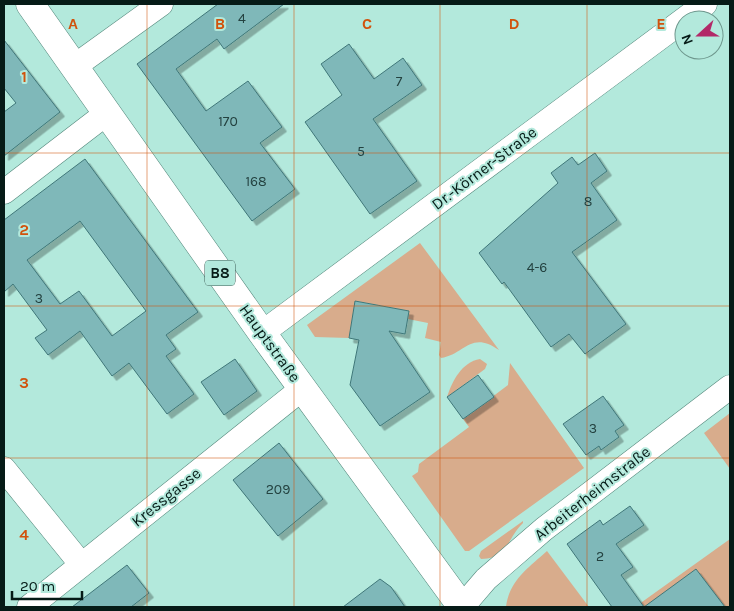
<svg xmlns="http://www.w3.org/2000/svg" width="734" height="611" font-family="Karla,sans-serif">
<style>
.green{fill:#d8ac8c}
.building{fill:#7fb8b9;stroke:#407779;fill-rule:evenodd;filter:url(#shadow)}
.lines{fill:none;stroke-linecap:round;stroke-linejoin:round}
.minor-casing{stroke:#53877b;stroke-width:25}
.major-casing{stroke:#53877b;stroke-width:29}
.minor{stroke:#fff;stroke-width:24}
.major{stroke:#fff;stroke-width:28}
.grid{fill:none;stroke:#d1530d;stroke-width:1;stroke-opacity:0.55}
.labels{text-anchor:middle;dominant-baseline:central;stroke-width:4;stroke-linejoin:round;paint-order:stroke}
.number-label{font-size:14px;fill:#244240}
.shield{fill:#b3e9dc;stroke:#3a5952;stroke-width:1}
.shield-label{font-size:15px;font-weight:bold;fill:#061b17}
.street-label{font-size:16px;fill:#061b17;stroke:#b3e9dc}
.grid-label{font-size:16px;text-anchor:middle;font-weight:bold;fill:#d1530d;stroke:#b3e9dc;stroke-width:4;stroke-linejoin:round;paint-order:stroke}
</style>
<defs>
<filter id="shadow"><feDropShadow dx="4.5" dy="4.5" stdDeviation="0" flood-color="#0004"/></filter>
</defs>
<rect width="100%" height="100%" fill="#b3e9dc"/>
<!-- green -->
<g class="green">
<path d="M420,243L499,350C471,330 465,354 441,358L439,355L441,342L425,338L428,323L408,319L409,311L356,301L349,338L315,337L307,325Z"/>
<path d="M480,359L487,364L485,369L447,397C452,381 462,362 480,359Z"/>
<polygon points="510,363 584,468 469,551 465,551 412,476 418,472 419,464 469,427 463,419 508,385"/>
<polygon points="730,413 730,469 704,433"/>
<path d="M523,521V523C506,539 510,558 481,559L479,556L481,551Z"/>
<polygon points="730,539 730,607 635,607"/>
<path d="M547,551L589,607H506C509,581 528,568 547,551Z"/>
</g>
<!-- building -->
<g class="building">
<polygon points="218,4 284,4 224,49 217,39 176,69 206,111 248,81 282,127 260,143 295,189 252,221 137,64"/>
<polygon points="4,40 60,112 4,156 4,112 16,103 4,88"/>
<polygon points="349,44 374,79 403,58 422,85 373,119 417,181 370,214 305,122 342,95 321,64"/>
<polygon points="595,153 607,171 591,183 617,220 572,252 626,324 585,354 569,334 551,347 504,282 502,284 479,253 558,183 551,173 572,157 578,165"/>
<path d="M85,159L198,312L166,335L176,349L166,356L194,394L167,414L129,363L112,376L80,331L48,355L35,338L47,330L13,284L4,292V220ZM80,221L146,311L112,336L79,291L60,304L27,260Z"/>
<polygon points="355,301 409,311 405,334 389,331 430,392 380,426 350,385 359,340 349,338"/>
<polygon points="235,359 257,391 224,415 201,382"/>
<polygon points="478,375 494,397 463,419 447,397"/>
<polygon points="603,396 624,425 615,431 619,437 601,450 599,446 586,455 563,424"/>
<polygon points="279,443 323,499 278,536 233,480"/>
<polygon points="630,506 644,525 616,544 633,567 621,575 644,607 612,607 567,544 600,520 603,525"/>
<polygon points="127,565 149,593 131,607 72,607"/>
<polygon points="696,569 725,607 644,607"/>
<polygon points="380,579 391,587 405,607 343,607"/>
</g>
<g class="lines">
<!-- minor casing -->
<g class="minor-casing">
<g id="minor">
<polyline points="75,66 161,4"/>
<polyline points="4,192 107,113"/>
<polyline points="262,333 705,4"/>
<polyline points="4,469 81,564"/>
<polyline points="29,607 303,388"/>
<polyline points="462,607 486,579 544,529 730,387"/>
</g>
</g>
<!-- major casing -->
<g class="major-casing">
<polyline id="major" points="30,4 262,333 462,607"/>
</g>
<!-- minor -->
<use href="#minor" class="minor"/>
<!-- major -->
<use href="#major" class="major"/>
</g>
<!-- grid -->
<path class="grid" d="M147,4V607M294,4V607M440,4V607M587,4V607M4,153H730M4,306H730M4,458H730"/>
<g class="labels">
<!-- number labels -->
<g class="number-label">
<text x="242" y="18">4</text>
<text x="399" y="81">7</text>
<text x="228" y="121">170</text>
<text x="361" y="151">5</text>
<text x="256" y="181">168</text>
<text x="588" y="201">8</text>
<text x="537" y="267">4-6</text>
<text x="39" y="298">3</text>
<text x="593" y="428">3</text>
<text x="278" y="489">209</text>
<text x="600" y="556">2</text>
</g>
<!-- shield labels -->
<rect class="shield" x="205" y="260.5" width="30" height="25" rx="4"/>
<g class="shield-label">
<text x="220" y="273">B8</text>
</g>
<!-- street labels -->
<g class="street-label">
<text transform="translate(484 168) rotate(-37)">Dr.-Körner-Straße</text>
<text transform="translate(270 343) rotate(54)">Hauptstraße</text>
<text transform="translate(592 493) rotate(-38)">Arbeiterheimstraße</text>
<text transform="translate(166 497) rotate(-39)">Kressgasse</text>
</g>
</g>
<g class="grid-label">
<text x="73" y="29">A</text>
<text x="220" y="29">B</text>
<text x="367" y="29">C</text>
<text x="514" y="29">D</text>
<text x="661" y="29">E</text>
<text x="24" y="82">1</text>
<text x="24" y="235">2</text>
<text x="24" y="388">3</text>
<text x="24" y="540">4</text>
</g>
<!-- border -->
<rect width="734" height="611" fill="none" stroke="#061b17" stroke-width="10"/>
<!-- north arrow -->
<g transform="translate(699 35) rotate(249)"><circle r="24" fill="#b3e9dc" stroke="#6e978d"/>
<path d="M0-4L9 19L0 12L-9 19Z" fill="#b22968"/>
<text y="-8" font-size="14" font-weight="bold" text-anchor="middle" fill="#061b17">N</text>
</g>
<!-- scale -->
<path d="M12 591v8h70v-8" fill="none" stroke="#061b17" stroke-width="2.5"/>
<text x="20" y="591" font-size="15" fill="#061b17" stroke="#b3e9dc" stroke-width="4" paint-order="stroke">20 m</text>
</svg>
